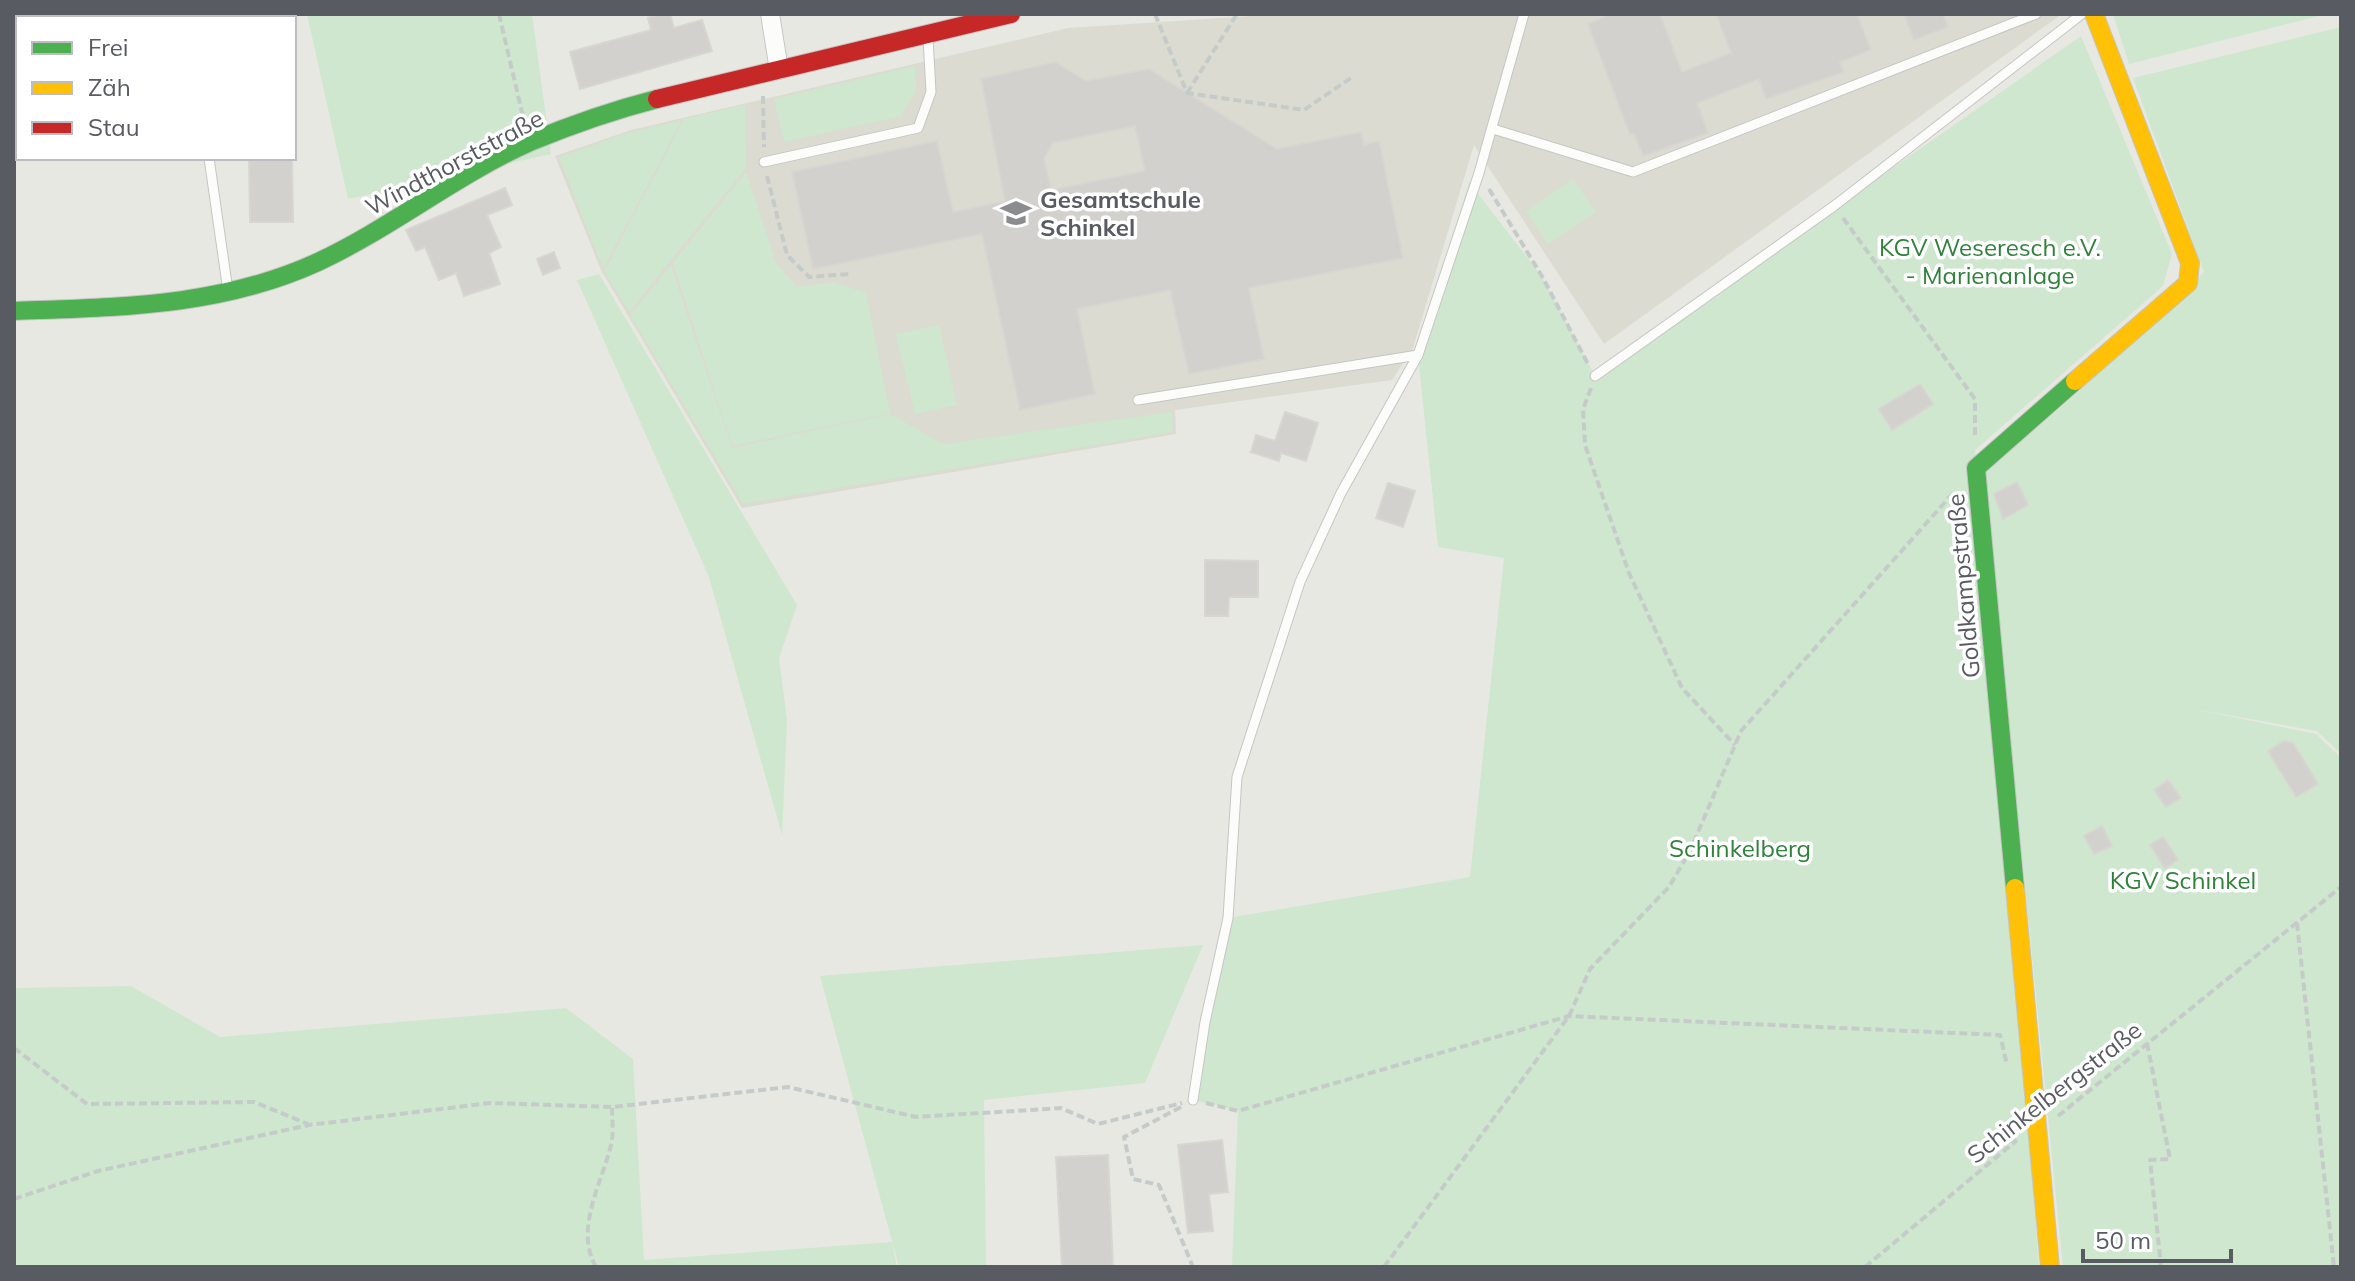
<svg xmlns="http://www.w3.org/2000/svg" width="2355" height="1281" font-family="Mulish,sans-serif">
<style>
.education{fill:#dcdbd1}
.green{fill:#cee7ce}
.building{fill:#d2d1cd;stroke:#d8d6d1;stroke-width:2;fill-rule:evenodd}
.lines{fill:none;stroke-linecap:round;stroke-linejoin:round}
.lane-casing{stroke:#c5c6c4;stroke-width:11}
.street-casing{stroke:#c5c6c4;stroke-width:20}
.fast-casing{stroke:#c4c5c4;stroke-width:20}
.slow-casing{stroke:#c4c5c4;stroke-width:20}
.jam-casing{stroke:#c4c5c4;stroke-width:20}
.path{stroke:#c5cbc9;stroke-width:4;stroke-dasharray:8 4;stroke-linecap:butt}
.lane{stroke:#fcfcfb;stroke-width:9}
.street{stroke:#fcfcfb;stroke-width:18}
.fast{stroke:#4caf50;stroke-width:18}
.slow{stroke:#ffc107;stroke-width:18}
.jam{stroke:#c62828;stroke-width:18}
.labels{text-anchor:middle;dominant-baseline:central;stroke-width:7;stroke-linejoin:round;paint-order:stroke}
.street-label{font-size:24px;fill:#585b61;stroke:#fff}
.poi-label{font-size:24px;font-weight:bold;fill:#585b61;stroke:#fff;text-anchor:start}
.park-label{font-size:24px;fill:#2e823a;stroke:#fff}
</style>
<rect width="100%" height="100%" fill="#e8e8e2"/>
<!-- education -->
<polygon class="education" points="1285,14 2062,14 1604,344 1474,145 1413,348 1392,380 1175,410 1176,434 742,508 601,270 555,156 631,130 1068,28"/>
<!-- green -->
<g class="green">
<polygon points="307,14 532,14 551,154 348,199"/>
<polygon points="2113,14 2327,14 2129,64"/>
<polygon points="2341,27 2341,754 2317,731 2193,709 2316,734 2341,758 2341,1267 2063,1267 1984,473 2073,397 2204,272 2133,78"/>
<polygon points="2081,36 2172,254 2163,286 1975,450 2039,1267 1232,1267 1238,1111 1193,1100 1228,918 1470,877 1504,558 1438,547 1418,355 1469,182 1543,278 1595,376"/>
<polygon points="915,66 916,91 901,116 784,142 774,99"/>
<polygon points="745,105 746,168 629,312 604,272 684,119"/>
<polygon points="682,120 603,269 559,157 631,132"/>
<polygon points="746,172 776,263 797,287 833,282 866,293 890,413 732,446 673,263"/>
<polygon points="1573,179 1596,212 1548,244 1526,211"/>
<polygon points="671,266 732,448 890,414 943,444 1172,412 1173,432 743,504 630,315"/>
<polygon points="599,274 797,605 779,658 787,720 782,835 709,577 577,280"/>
<polygon points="939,325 957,405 915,414 896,334"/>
<polygon points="1203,945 1145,1083 984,1100 986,1267 899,1267 820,976"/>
<polygon points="131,986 220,1037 566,1008 633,1059 644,1260 892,1242 897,1267 14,1267 14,988"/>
</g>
<!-- building -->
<g class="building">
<polygon points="661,14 670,14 674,28 702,20 712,51 580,89 570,52 651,30 648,18"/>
<polygon points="1610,14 1660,14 1682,72 1731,53 1716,14 1857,14 1871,50 1840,62 1844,72 1766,99 1759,79 1697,103 1708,133 1643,156 1634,134 1630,135 1588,24"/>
<polygon points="1904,14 1943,14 1948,27 1914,40"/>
<path d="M1055,62L1086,81L1149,69L1277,149L1361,132L1364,145L1379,141L1403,258L1249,288L1264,359L1189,374L1170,290L1077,309L1095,394L1020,410L982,234L813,269L792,172L937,141L953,212L1005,201L981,79ZM1135,126L1145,171L1051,190L1044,158L1053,143Z"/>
<polygon points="249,159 292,159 293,222 250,222"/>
<polygon points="505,188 512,205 487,215 501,247 489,253 500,284 464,296 456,273 439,280 425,247 416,251 406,230"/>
<polygon points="554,252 560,268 543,275 537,259"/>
<polygon points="1920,384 1933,404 1892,430 1879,409"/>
<polygon points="1285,412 1318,423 1306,461 1281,453 1279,461 1251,452 1256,435 1275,441"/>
<polygon points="2017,482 2028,505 2003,519 1994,494"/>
<polygon points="1388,483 1415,491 1403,527 1376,518"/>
<polygon points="1205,560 1258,561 1258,597 1229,597 1228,616 1205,616"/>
<polygon points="2284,741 2293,743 2318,784 2296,797 2268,751"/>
<polygon points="2168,780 2181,798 2166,807 2154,790"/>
<polygon points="2102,826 2112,846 2094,854 2084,836"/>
<polygon points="2163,837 2178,860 2165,868 2150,845"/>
<polygon points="1222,1140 1228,1192 1209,1194 1213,1231 1188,1233 1178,1145"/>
<polygon points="1108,1155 1113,1267 1062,1267 1056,1157"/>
</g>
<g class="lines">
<!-- lane casing -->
<g class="lane-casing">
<g id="lane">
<polyline points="1493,129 1633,172 2036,14"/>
<polyline points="209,158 228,291"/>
<polyline points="764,162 918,128 931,92 928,38"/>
<polyline points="1595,376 1834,206 2082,14"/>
<polyline points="1138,400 1418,355"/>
<polyline points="1193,1100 1205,1022 1228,918 1237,777 1300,582 1341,493 1418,355 1479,173 1524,14"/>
</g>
</g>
<!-- street casing -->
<g class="street-casing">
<polyline id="street" points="770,14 779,70"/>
</g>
<!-- fast casing -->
<g class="fast-casing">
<g id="fast">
<path d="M14,311C119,307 220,307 318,262C391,228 456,175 530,142C571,125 614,110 657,99"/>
<polyline points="2015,888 1976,468 2075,381"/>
</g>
</g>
<!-- slow casing -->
<g class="slow-casing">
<g id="slow">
<polyline points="2075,381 2188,283 2190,263 2094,14"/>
<polyline points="2015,888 2050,1267"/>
</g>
</g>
<!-- jam casing -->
<g class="jam-casing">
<polyline id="jam" points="657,99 1011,14"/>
</g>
<!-- path -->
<g class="path">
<polyline points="499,14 524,121"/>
<polyline points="1155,14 1187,93 1304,110 1354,76"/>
<polyline points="1187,93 1237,14"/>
<polyline points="763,96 764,147"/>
<polyline points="767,176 787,255 809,277 850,274"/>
<polyline points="1489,189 1543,278 1589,366"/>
<polyline points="1843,218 1975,399 1975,438"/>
<polyline points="1591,388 1583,409 1585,445 1629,573 1682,688 1735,745"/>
<polyline points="2297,923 2334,1267"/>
<polyline points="2147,1043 2170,1159 2150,1160 2161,1267"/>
<polyline points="14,1048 87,1104 254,1102 308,1124"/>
<polyline points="1206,1103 1238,1111 1569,1016 2000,1035 2007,1065"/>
<polyline points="1181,1107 1124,1137 1133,1179 1159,1185 1193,1267"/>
<polyline points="2058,1116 2341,887"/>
<polyline points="14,1199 98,1171 309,1125 490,1103 612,1107 788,1087 916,1117 1061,1108 1098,1124 1182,1103"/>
<path d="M596,1267C574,1230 602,1182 611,1145C614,1133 612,1119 612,1107"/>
<polyline points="1384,1267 1569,1016 1590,969 1669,887 1690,851 1741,731 1955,491"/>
<polyline points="1865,1267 2017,1140"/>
</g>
<!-- lane -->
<use href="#lane" class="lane"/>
<!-- street -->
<use href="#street" class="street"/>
<!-- fast -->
<use href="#fast" class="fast"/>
<!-- slow -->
<use href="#slow" class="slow"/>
<!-- jam -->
<use href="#jam" class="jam"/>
</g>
<!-- icons -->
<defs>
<g id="school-bare" transform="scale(2.4)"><path d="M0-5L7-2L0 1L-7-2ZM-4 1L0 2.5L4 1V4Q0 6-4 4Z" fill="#8a8c8e" stroke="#fff" stroke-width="2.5" paint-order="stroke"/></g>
</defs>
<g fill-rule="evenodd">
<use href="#school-bare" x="1016" y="213"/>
</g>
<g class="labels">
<!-- street labels -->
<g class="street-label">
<text transform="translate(454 162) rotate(-28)">Windthorststraße</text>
<text transform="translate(1963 586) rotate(-95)">Goldkampstraße</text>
<text transform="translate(2054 1092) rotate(-38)">Schinkelbergstraße</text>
</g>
<!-- poi labels -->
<g class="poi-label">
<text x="1040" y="199">Gesamtschule<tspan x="1040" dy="28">Schinkel</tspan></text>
</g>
<!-- park labels -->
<g class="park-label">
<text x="1990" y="247">KGV Weseresch e.V.<tspan x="1990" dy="28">- Marienanlage</tspan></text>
<text x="1740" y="848">Schinkelberg</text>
<text x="2183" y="880">KGV Schinkel</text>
</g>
</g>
<!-- border -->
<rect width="2355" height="1281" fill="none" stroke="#585b61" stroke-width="32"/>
<!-- legend -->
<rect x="16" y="16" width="280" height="144" fill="#ffffff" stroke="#bcbdc0" stroke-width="2"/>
<rect x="32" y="42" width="40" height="12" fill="#4caf50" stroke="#bcbdc0" stroke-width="2"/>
<text x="88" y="56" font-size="24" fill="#585b61">Frei</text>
<rect x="32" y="82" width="40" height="12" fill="#ffc107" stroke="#bcbdc0" stroke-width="2"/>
<text x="88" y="96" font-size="24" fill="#585b61">Zäh</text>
<rect x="32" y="122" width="40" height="12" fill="#c62828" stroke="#bcbdc0" stroke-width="2"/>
<text x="88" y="136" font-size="24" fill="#585b61">Stau</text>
<!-- scale -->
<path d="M2083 1249v12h148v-12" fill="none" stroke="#585b61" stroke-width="4"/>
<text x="2095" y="1249" font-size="24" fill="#585b61" stroke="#ffffff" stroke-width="6" paint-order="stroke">50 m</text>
</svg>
